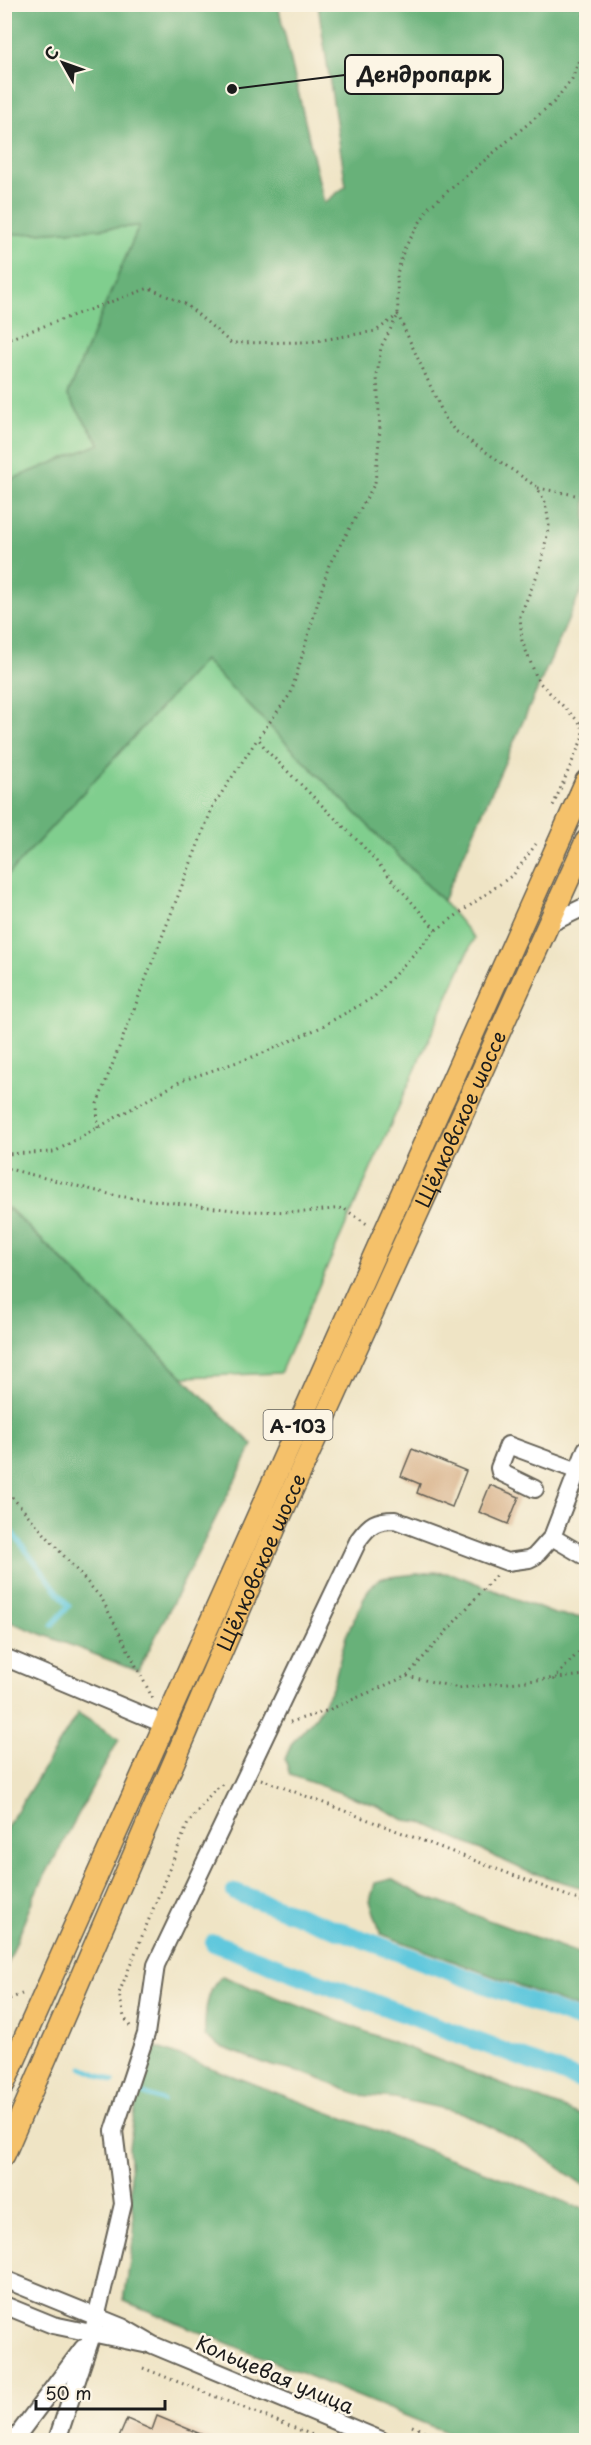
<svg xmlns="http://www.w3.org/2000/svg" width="591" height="2445" font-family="'Playpen Sans',sans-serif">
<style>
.green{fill:#80ce8e;stroke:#4e7555;stroke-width:1.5}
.forest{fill:#68b179;stroke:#42664a;stroke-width:1.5}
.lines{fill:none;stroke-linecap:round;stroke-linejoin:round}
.stream{stroke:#60c8dd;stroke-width:5}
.canal{stroke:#60c8dd;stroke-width:18}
.building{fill:#dbb893}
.minor-casing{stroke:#666257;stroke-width:20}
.major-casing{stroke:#666257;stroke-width:24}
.path{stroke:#666257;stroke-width:3;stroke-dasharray:1.5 4.5;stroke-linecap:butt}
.minor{stroke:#fff;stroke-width:16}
.major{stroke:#f5c16b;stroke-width:21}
.labels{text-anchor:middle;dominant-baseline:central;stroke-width:5;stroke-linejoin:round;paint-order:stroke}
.shield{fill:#fcf5e5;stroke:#5f5d58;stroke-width:1.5}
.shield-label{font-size:18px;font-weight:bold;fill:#1c1c1c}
.street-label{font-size:20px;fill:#1c1c1c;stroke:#fcf5e5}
.leader{fill:none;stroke:#1c1c1c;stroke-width:2}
.callout-dot{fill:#1c1c1c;stroke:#fcf5e5;stroke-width:2}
.callout{fill:#fcf5e5;stroke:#1c1c1c;stroke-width:2}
.callout-label{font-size:21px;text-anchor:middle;font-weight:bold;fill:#1c1c1c}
</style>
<rect width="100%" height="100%" fill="#fcf5e5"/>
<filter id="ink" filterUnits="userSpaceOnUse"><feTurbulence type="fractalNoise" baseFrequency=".0167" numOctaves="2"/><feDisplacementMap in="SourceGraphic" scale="12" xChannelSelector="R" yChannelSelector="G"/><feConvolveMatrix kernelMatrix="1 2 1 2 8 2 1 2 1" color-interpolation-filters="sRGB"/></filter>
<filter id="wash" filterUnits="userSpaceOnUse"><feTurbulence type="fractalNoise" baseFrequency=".008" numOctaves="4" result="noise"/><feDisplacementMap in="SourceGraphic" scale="24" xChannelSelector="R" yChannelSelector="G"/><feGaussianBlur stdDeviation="1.35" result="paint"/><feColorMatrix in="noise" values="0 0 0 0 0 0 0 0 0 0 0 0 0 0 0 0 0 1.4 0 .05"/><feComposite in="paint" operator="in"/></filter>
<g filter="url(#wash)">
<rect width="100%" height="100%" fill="#efe4c5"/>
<!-- green -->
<g class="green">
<polygon points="139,226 67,395 100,444 5,482 5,235"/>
<polygon points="204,660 443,901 474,938 280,1373 183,1377 9,1208 5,1215 5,878"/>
</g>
<!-- forest -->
<g class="forest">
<polygon points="5,4 278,5 324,203 346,186 318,5 586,5 586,580 443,901 204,660 5,878 5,482 100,444 67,395 139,226 5,235"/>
<polygon points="8,1208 253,1445 138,1671 5,1620 4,1215"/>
<polygon points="434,1572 453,1574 557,1615 586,1618 586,1889 526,1871 421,1822 404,1820 378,1806 290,1775 285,1759 292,1743 316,1716 333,1686 346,1636 368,1590 381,1578"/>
<polygon points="78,1713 119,1739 34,1896 5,1971 5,1830"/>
<polygon points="391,1879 423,1896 586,1956 586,2011 381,1934 370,1901 375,1883"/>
<path d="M222,1976L586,2117V2187L527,2145L463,2113L395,2098L359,2095L307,2074L272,2066L221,2047L205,2036C204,2017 206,1989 222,1976Z"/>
<polygon points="156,2047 586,2210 586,2440 465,2440 124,2301 134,2235 129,2146 138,2094"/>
</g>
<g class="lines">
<!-- stream -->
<g class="stream">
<polyline points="4,1522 69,1606 52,1625"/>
<polyline points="83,2068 113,2081"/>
<polyline points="142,2093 163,2101"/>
</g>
<!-- canal -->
<g class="canal">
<polyline points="235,1892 586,2022"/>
<polyline points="214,1943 586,2082"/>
</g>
</g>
<g id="blocks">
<!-- building -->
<g class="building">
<polygon points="412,1449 466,1471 452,1507 417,1493 420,1484 401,1476"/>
<polygon points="490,1485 519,1497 508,1524 479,1512"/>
<polygon points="157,2416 215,2440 118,2440 127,2419 152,2430"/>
</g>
</g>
</g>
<g filter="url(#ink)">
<use href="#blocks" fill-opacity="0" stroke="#666257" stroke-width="1.5"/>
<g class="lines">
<!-- minor casing -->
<g class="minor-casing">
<g id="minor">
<polyline points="549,924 586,906"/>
<polyline points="535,1489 500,1472 499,1468 508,1445 578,1471"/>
<polyline points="552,1537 586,1557"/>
<polyline points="4,1657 166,1725"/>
<polyline points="4,2279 122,2327 153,2345 381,2440"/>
<polyline points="4,2305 53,2325 144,2344"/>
<polyline points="14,2440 83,2348"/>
<path d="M57,2440L92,2335L123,2204L114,2131L146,2034L156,1965L359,1539C370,1524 376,1520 395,1520L507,1562L529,1559L535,1556L552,1537L586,1449"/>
</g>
</g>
<!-- major casing -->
<g class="major-casing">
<g id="major">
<polyline points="4,2084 586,781"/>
<path id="s1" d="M4,2155L275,1528L586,841"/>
</g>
</g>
<!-- path -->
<g class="path">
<polyline points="4,336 11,338 149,288 187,305 231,343 310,342 376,331 398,315 445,418 454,430 537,487 546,504 549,526 540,568 520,616 522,641 538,681 582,725 583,737 552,808"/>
<polyline points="538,488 586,497"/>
<polyline points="582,724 586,715"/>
<polyline points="436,930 362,845 267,751 258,738 291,693 329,565 375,483 380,430 377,376 381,347 398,315 397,274 404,249 429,207 554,102 572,79 583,49 584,4"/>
<polyline points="98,1128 97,1104 213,806 258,738"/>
<polyline points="4,1154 54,1152 181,1081 261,1054 319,1028 374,997 436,930 514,874 536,844"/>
<polyline points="4,1164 9,1169 117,1196 241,1211 305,1212 343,1208 367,1224"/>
<polyline points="4,1488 102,1599 154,1701"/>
<polyline points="407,1676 459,1688 586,1675"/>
<polyline points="553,1680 586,1644"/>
<polyline points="290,1722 326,1711 407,1676 496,1575"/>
<polyline points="261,1779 586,1903"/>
<polyline points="4,2001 22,1994"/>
<polyline points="130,2026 124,2017 119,1993 188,1823 214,1790 224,1784"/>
<polyline points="143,2368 325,2440"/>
<polyline points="412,2426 431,2434"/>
</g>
<!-- minor -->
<use href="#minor" class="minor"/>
<!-- major -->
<use href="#major" class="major"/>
</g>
</g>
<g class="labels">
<!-- shield labels -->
<rect class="shield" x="263.5" y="1410" width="69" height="30" rx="4.5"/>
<g class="shield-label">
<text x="298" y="1425">А-103</text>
</g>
<!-- street labels -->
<g class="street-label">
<text stroke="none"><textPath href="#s1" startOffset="1132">Щёлковское шоссе</textPath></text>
<text stroke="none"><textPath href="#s1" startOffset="646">Щёлковское шоссе</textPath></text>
<text transform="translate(275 2374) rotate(23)">Кольцевая улица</text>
</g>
</g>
<!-- callouts -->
<path class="leader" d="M232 89L345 75"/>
<circle class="callout-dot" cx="232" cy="89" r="6"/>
<rect class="callout" x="345" y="55" width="158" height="39" rx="6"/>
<g class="callout-label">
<text x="424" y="82">Дендропарк</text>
</g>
<!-- margin -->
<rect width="591" height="2445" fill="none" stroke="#fcf5e5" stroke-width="24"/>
<!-- north arrow -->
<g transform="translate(63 63) rotate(310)" stroke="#fcf5e5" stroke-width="4.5" paint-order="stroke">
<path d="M0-4.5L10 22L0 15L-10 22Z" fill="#1c1c1c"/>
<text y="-9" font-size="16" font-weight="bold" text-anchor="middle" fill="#1c1c1c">С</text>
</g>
<!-- scale -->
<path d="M36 2400v9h129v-9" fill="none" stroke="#1c1c1c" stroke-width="3"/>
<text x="45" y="2400" font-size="18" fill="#1c1c1c" stroke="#fcf5e5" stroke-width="4.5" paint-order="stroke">50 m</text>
</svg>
